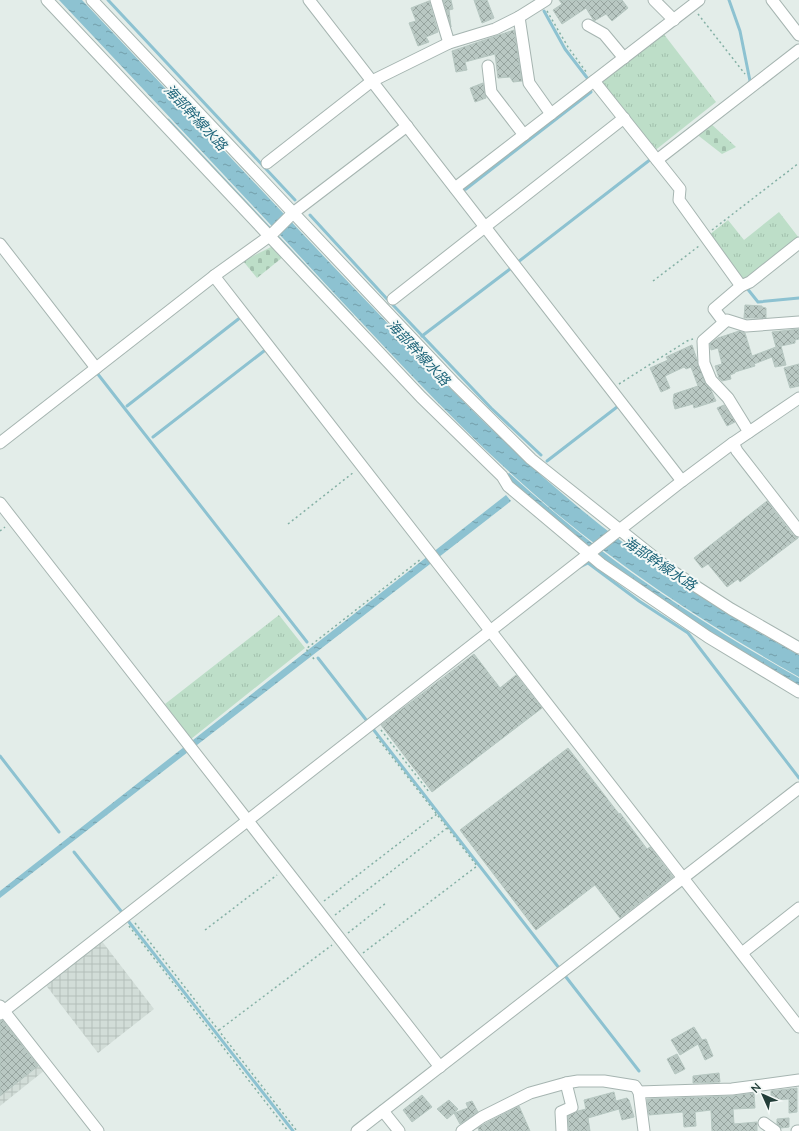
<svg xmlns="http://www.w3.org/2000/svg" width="799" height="1131" font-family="Lato,'Noto Sans JP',sans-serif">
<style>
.industrial{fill:url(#industrial-grid)}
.grass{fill:url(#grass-tufts)}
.cemetery{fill:url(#cemetery-stones)}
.water{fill:url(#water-ripples)}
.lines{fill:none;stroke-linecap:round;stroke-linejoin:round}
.stream{stroke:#8dc2d1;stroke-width:3}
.building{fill:url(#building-cross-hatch);stroke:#b6c7c1}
.minor-casing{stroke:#a6b5b1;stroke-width:13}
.path{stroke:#84b0a5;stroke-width:1.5;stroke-dasharray:2 3;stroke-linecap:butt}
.minor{stroke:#fff;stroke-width:11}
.labels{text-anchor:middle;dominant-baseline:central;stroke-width:4;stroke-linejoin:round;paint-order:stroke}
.water-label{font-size:14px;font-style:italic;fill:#1e657a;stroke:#f4f9f7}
</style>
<defs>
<pattern id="industrial-grid" width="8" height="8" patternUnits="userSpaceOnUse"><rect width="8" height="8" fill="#d2ddd8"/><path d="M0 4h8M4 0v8" fill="none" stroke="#b4bfba"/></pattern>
<pattern id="grass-tufts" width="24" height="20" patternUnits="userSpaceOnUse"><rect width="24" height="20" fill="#bddec8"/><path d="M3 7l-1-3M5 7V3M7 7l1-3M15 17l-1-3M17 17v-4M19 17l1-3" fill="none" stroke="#a2c0ad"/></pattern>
<pattern id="cemetery-stones" width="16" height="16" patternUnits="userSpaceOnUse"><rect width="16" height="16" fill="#bddec8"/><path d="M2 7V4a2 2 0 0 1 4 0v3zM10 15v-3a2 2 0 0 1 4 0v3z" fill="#a2c0ad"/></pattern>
<pattern id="water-ripples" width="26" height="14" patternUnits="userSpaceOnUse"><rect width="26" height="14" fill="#8dc2d1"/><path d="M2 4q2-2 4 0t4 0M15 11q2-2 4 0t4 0" fill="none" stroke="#739fab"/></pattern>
<pattern id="building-cross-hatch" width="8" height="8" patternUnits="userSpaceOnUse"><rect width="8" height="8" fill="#b9c8c3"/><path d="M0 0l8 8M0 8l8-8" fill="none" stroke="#96a49f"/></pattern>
</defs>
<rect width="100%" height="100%" fill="#e3ede9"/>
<!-- industrial -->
<g class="industrial">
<polygon points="101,940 154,1009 98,1053 45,984"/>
<polygon points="0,1018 4,1018 45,1070 0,1106"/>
</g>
<!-- grass -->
<g class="grass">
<polygon points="663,33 716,102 653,152 599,83"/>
<polygon points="779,212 799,238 744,283 709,235 728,220 744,240"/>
<polygon points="279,615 305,648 191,739 165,704"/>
</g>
<!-- cemetery -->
<g class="cemetery">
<polygon points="709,122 736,147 722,154 695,133"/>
<polygon points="273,246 283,257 257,278 243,261"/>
</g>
<!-- water -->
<g class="water">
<path d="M59,0H82C165,88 248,176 331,264C405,341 476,419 557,489C631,554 714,608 799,655V677C714,629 631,575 556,513C470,441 395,358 319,277C233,184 146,92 59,0Z"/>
<path d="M509,473C539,500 570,526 602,551C664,598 731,640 799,678V686L692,622L599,557L512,485L506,475Z"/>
<polygon points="506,495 511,501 506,505 0,898 0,891"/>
</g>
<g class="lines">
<!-- stream -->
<g class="stream">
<polyline points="108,0 295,200"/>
<polyline points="729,0 740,31 750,81 748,84"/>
<polyline points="544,11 565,49 588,79"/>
<polyline points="168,120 352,316"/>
<polyline points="462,190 466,189 591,92"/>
<polyline points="310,215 387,299"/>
<polyline points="518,262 651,159"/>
<polyline points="746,287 758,302 799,298"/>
<polyline points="393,305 491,408 541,455"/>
<polyline points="422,336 510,269"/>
<polyline points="97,373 307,642"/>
<polyline points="127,406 241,317"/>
<polyline points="153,437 264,351"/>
<polyline points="547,461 617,407"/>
<polyline points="580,567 588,563 639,601 688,633 799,778"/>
<polyline points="318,658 367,721"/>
<polyline points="373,729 559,968"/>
<polyline points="0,756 59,832"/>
<polyline points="74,852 121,911"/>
<polyline points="129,922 293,1131"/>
<polyline points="566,977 639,1071"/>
</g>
</g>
<!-- building -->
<g class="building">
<polygon points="443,0 451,0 453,9 449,10 451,27"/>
<polygon points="474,0 487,0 494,18 482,23"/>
<polygon points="559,0 622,0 628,8 612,21 606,14 594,21 586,8 562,24 553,10 562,4"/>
<polygon points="429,1 438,32 426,37 429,42 418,46 409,23 416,21 411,8"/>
<polygon points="514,30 522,81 513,82 510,77 498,78 495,54 465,62 467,70 456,72 452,51"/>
<polygon points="483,83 486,98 475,102 470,88"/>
<polygon points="745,305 762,306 762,307 766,308 766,318 744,318"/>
<polygon points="799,329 799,339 795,340 795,343 781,346 786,365 775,367 772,357 754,364 755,366 735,372 735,373 730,375 731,379 722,381 719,378 715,366 722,364 718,348 711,350 710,344 718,338 739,331 745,333 752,356 776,347 772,332"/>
<polygon points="692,345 705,383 711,390 716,401 694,408 693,404 675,409 673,401 674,394 698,386 691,367 686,369 684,367 665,376 670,388 661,392 650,368 668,360 666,357"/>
<polygon points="799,364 799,386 790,388 784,368"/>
<polygon points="724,405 735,422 727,426 717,408"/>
<polygon points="767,501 793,535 798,538 740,582 738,579 727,587 708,564 702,568 694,558"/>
<polygon points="474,654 500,688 516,675 542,708 432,792 381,725"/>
<polygon points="568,748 619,814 620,813 647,849 650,847 673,877 620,918 595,885 536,930 460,830"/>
<polygon points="2,1020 38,1066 0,1096 0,1021"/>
<polygon points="694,1027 702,1040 706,1039 713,1056 705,1060 698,1044 680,1055 671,1040"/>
<polygon points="677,1054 685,1069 675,1074 667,1059"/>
<polygon points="719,1073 720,1082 693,1083 693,1076"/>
<polygon points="797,1088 797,1112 789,1113 789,1099 771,1100 771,1091"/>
<polygon points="614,1092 616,1101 627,1098 629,1100 634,1117 622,1120 619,1109 588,1118 590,1131 569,1131 568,1116 578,1111 586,1109 584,1100"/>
<polygon points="754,1093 755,1108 733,1109 734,1124 757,1122 757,1131 712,1131 711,1110 695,1112 696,1126 684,1127 683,1112 649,1115 647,1099 732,1096"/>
<polygon points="422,1095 432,1107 412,1122 403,1110"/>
<polygon points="449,1100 458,1109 454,1113 468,1108 466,1103 472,1101 478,1112 460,1124 454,1113 447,1119 437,1109"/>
<polygon points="519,1106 530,1131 479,1131 478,1128 486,1123"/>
<polygon points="789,1118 789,1127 781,1128 777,1124 777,1119"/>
</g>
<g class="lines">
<!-- minor casing -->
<g class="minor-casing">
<g id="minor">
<polyline points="47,0 421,397 502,476 508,486 601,564 708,637 799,692"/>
<polyline points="92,0 455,384 531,459 669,569 731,609 799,648"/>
<polyline points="309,0 682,481"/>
<polyline points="436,0 449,43"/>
<polyline points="654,0 674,20"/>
<polyline points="772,0 799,35"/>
<polyline points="519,17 529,83 551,114"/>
<polyline points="588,25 604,34 624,58"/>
<polyline points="488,66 491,92 524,135"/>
<polyline points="594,81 680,189 679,200 741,286 750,282 799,243"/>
<polyline points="657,160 799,50"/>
<polyline points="267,163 372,81 449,43 495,29 519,17 546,0"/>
<polyline points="455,188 699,0"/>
<polyline points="0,244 96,368"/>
<polyline points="214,276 799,1027"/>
<polyline points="393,299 624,118"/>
<polyline points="723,321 714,309 741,286"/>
<polyline points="749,432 728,398 711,380 704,363 703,341 727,320 746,326 799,322"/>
<polyline points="0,443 214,276 271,235 293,213 407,126"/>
<polyline points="733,443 737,451 799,531"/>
<polyline points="0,503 440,1067"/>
<polyline points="742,953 799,908"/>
<polyline points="0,1006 98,1131"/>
<polyline points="0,1014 682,481 733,443 799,398"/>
<polyline points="639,1092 644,1131"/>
<polyline points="383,1111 399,1131"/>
<polyline points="764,1123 775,1131"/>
<polyline points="357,1131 799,788"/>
<polyline points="462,1131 482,1117 530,1093 566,1083 578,1081 604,1081 635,1086 639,1092 732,1089 799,1080"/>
<polyline points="562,1131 561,1112 572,1107 566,1083"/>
<polyline points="797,1131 799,1131"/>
</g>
</g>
<!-- path -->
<g class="path">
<polyline points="547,11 568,47 587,73"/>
<polyline points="698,14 745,74"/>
<polyline points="712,230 799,163"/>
<polyline points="653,281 699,246"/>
<polyline points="619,384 687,341 693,339"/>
<polyline points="288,524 354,472"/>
<polyline points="0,531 5,527"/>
<polyline points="314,659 306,649 421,559"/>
<polyline points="381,730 429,792"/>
<polyline points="324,901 437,814"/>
<polyline points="335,915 447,828"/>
<polyline points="135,923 297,1131"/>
<polyline points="129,926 288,1131"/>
<polyline points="205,930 277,875"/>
<polyline points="348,933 386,903"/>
<polyline points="363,953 477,866 375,735"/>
<polyline points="219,1030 332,945"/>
</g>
<!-- minor -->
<use href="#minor" class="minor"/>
</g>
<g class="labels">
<!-- water labels -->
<g class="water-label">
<text transform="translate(196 117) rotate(47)">海部幹線水路</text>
<text transform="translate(419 352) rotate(47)">海部幹線水路</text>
<text transform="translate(660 563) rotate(34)">海部幹線水路</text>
</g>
</g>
<!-- north arrow -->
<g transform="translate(763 1095) rotate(315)" stroke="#f4f9f7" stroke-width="3" paint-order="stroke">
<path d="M0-3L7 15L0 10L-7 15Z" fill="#233e39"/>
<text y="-6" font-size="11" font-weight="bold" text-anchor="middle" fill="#233e39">N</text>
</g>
</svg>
